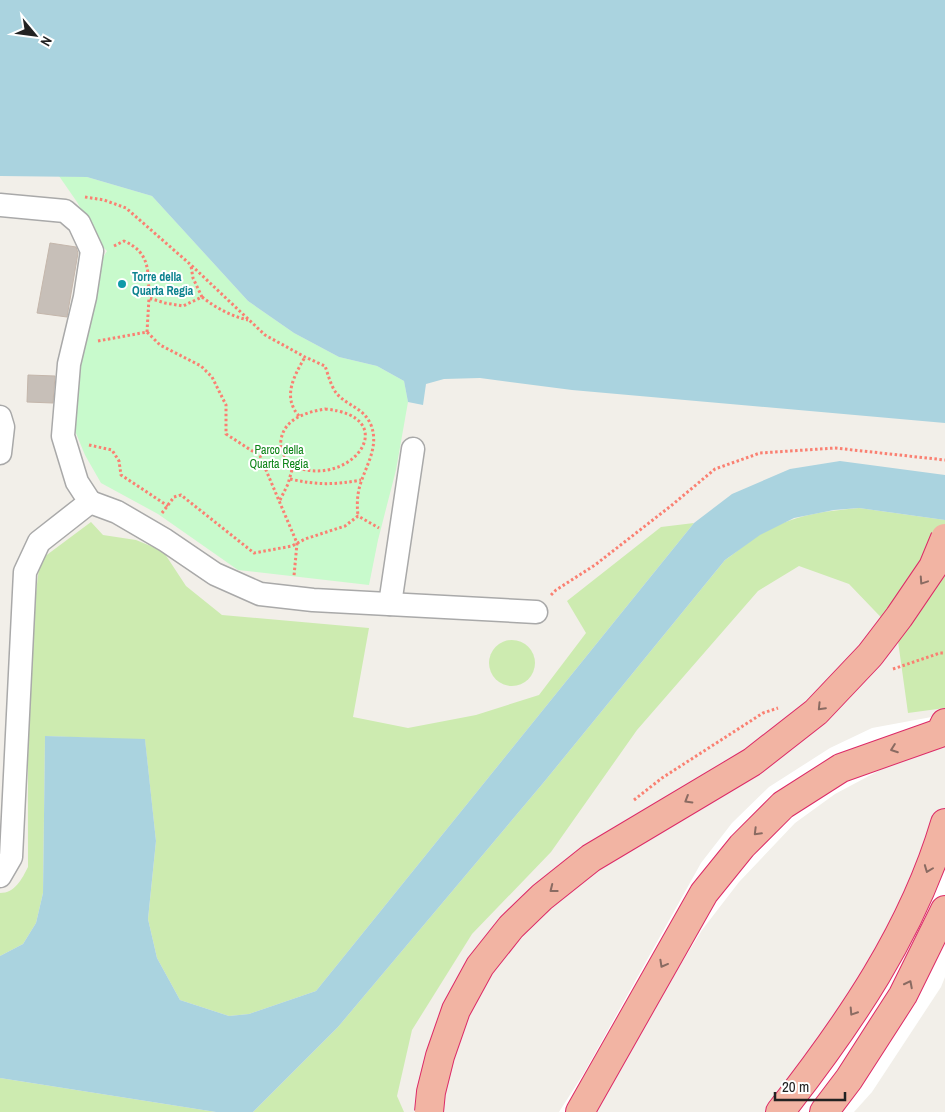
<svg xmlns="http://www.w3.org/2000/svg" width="945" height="1112" font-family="'Archivo Narrow',sans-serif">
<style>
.grass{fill:#cdebb0}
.park{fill:#c8facc}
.water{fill:#aad3df}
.pier{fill:#fff}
.building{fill:#c7bfb8;stroke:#c4b6ab}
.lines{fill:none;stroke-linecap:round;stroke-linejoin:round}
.minor-casing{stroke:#a9a9a9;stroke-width:25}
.trunk-casing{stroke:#dc2a67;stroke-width:30}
.path{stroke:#fa8072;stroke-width:3;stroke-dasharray:2.5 2.5;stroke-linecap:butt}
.minor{stroke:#fff;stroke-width:22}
.trunk{stroke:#f2b4a3;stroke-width:28}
.trunk-bridge-casing{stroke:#dc2a67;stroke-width:30;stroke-linecap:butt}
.trunk-bridge{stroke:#f2b4a3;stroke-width:28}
.oneway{stroke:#8a6b62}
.culture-dot{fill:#0f9aa8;stroke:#fff;stroke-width:2}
.labels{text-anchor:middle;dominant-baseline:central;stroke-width:4;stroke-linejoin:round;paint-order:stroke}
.culture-label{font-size:12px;font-weight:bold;fill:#0d838f;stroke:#fff;text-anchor:start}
.park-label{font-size:12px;fill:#0c8416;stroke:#fff}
</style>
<rect width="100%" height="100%" fill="#f2efe9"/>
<!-- grass -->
<g class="grass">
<path d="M859,508L945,520V708L908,713L897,634L849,584L799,566L758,591L637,730L551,852L472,934L412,1030L397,1096L404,1112H253L338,1027L544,782L725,560C737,552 747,542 759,535C789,516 824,511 859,508Z"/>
<path d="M91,522L103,535L136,540L163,551L186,586L222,615L369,628L353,717L408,728L476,715L539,695L586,633L567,601L661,527L694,523L316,991L249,1014L229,1016L180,1000L157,958L148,919L156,841L145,740L45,736L43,893L36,923L23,944L0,956V893C15,893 22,879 28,867C28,765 26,662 40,560Z"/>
<circle cx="512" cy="663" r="23"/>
<polygon points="0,1078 216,1112 0,1112"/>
</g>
<!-- park -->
<polygon class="park" points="59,176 87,177 152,196 248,301 294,333 339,357 377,366 404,381 408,402 396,470 378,540 369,585 238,570 158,514 101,483 85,455 73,426 71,405 99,264 107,251 102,246 77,202"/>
<!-- water -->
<g class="water">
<polygon points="0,0 945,0 945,423 572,390 480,378 444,379 426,384 423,405 408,402 404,381 377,366 339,357 294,333 248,301 152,196 87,177 0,176"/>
<polygon points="840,461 945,475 945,520 859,508 834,510 794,518 760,535 725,560 544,782 338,1027 253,1112 216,1112 0,1078 0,956 23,944 36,923 43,893 45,736 145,739 156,841 148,919 157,958 180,1000 229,1016 249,1014 316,991 694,523 732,494 790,469"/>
</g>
<!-- pier -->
<g class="pier">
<polygon points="937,716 944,747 882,769 835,794 795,823 739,882 702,930 665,990 595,1112 559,1112 584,1073 701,863 732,823 769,787 830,748 872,728"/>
<polygon points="945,808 945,977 941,987 872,1092 854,1112 775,1112 914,893"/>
</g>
<!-- building -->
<g class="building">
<polygon points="50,243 76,247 78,253 67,317 37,313"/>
<polygon points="28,375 55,376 53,403 27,402"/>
</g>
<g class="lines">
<!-- minor casing -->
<g class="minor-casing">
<g id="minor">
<polyline points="0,205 65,211 79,223 92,251 85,297 69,364 63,436 77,482 90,502 39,542 25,572 11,857 0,876"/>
<polyline points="0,417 3,427 0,453"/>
<polyline points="90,502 117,512 165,540 215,574 260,594 313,600 536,612"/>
<polyline points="390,604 413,449"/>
</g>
</g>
<!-- trunk casing -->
<g class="trunk-casing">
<g id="trunk">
<polyline points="580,1112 704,893 742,846 783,805 841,768 940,733 945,723"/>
<path d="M780,1112C849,1024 913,931 945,823"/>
<polyline points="824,1112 849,1079 903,995 945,910"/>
</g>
</g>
<!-- path -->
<g class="path">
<path d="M85,197L104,200L126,208L191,265L265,335L305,357L325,366C328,374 331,387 337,394C349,407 363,407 371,425C380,448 364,468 359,489C357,498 357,507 358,516"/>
<path d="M114,246L124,241C151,253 148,272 149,298"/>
<path d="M202,297C216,308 231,316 248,320"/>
<polyline points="147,332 149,298 165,303 183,306 202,297 193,278 191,266"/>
<polyline points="98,341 147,332 160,345 201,366 212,377 226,405 226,434 260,456 297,543 294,576"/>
<path d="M325,409C402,416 355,486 298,468C291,465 288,460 284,455C281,450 280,446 281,440C284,419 306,412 325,409Z"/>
<path d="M299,416C282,397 294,376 305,357"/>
<polyline points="89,445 112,450 119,461 121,475 168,506"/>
<path d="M290,479C316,485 335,485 361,480"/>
<polyline points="280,500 288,484 293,466"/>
<polyline points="162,513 174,497 181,495 254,553 292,546 305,539 345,526 358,516 379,528"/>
<polyline points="551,595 556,590 595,565 672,505 715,469 760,453 835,448 945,460"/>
<polyline points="893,669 940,653 945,653"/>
<polyline points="634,800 662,778 763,713 778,708"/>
</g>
<!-- minor -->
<use href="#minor" class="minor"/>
<!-- trunk -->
<use href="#trunk" class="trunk"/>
<!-- trunk-bridge casing -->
<g class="trunk-bridge-casing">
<polyline id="trunk-bridge" points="429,1112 431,1092 440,1056 456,1010 480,966 511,927 542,897 591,858 752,762 816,712 870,655 899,617 933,567 945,538"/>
</g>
<!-- trunk-bridge -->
<use href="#trunk-bridge" class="trunk-bridge"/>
</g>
<!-- one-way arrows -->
<defs><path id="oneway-chevron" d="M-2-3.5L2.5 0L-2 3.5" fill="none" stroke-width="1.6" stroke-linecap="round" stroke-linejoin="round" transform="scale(1.25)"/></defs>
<g class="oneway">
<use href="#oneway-chevron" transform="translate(923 581) rotate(124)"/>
<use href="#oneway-chevron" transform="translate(821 707) rotate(134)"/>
<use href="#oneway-chevron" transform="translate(894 749) rotate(160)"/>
<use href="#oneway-chevron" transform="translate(688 800) rotate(149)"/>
<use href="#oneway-chevron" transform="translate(757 832) rotate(135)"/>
<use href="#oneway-chevron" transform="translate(928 869) rotate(111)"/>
<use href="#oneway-chevron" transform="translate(553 889) rotate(142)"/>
<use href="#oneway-chevron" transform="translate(663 964) rotate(119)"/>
<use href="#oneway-chevron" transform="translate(909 984) rotate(-63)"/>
<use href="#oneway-chevron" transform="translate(853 1012) rotate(123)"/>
</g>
<!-- markers -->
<circle class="culture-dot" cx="122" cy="284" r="5"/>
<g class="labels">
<!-- culture labels -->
<g class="culture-label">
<text x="132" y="277">Torre della<tspan x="132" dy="14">Quarta Regia</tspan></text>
</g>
<!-- park labels -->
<g class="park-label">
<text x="279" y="450">Parco della<tspan x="279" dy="14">Quarta Regia</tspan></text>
</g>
</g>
<!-- north arrow -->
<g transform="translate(35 35) rotate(119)" stroke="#ffffff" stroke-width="4" paint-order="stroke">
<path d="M0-4L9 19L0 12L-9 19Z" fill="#222222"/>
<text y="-8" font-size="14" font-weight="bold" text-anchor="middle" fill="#222222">N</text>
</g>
<!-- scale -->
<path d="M775 1092v8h70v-8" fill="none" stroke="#222222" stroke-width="2.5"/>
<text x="782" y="1092" font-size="15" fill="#222222" stroke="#ffffff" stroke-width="4" paint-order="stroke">20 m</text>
</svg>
